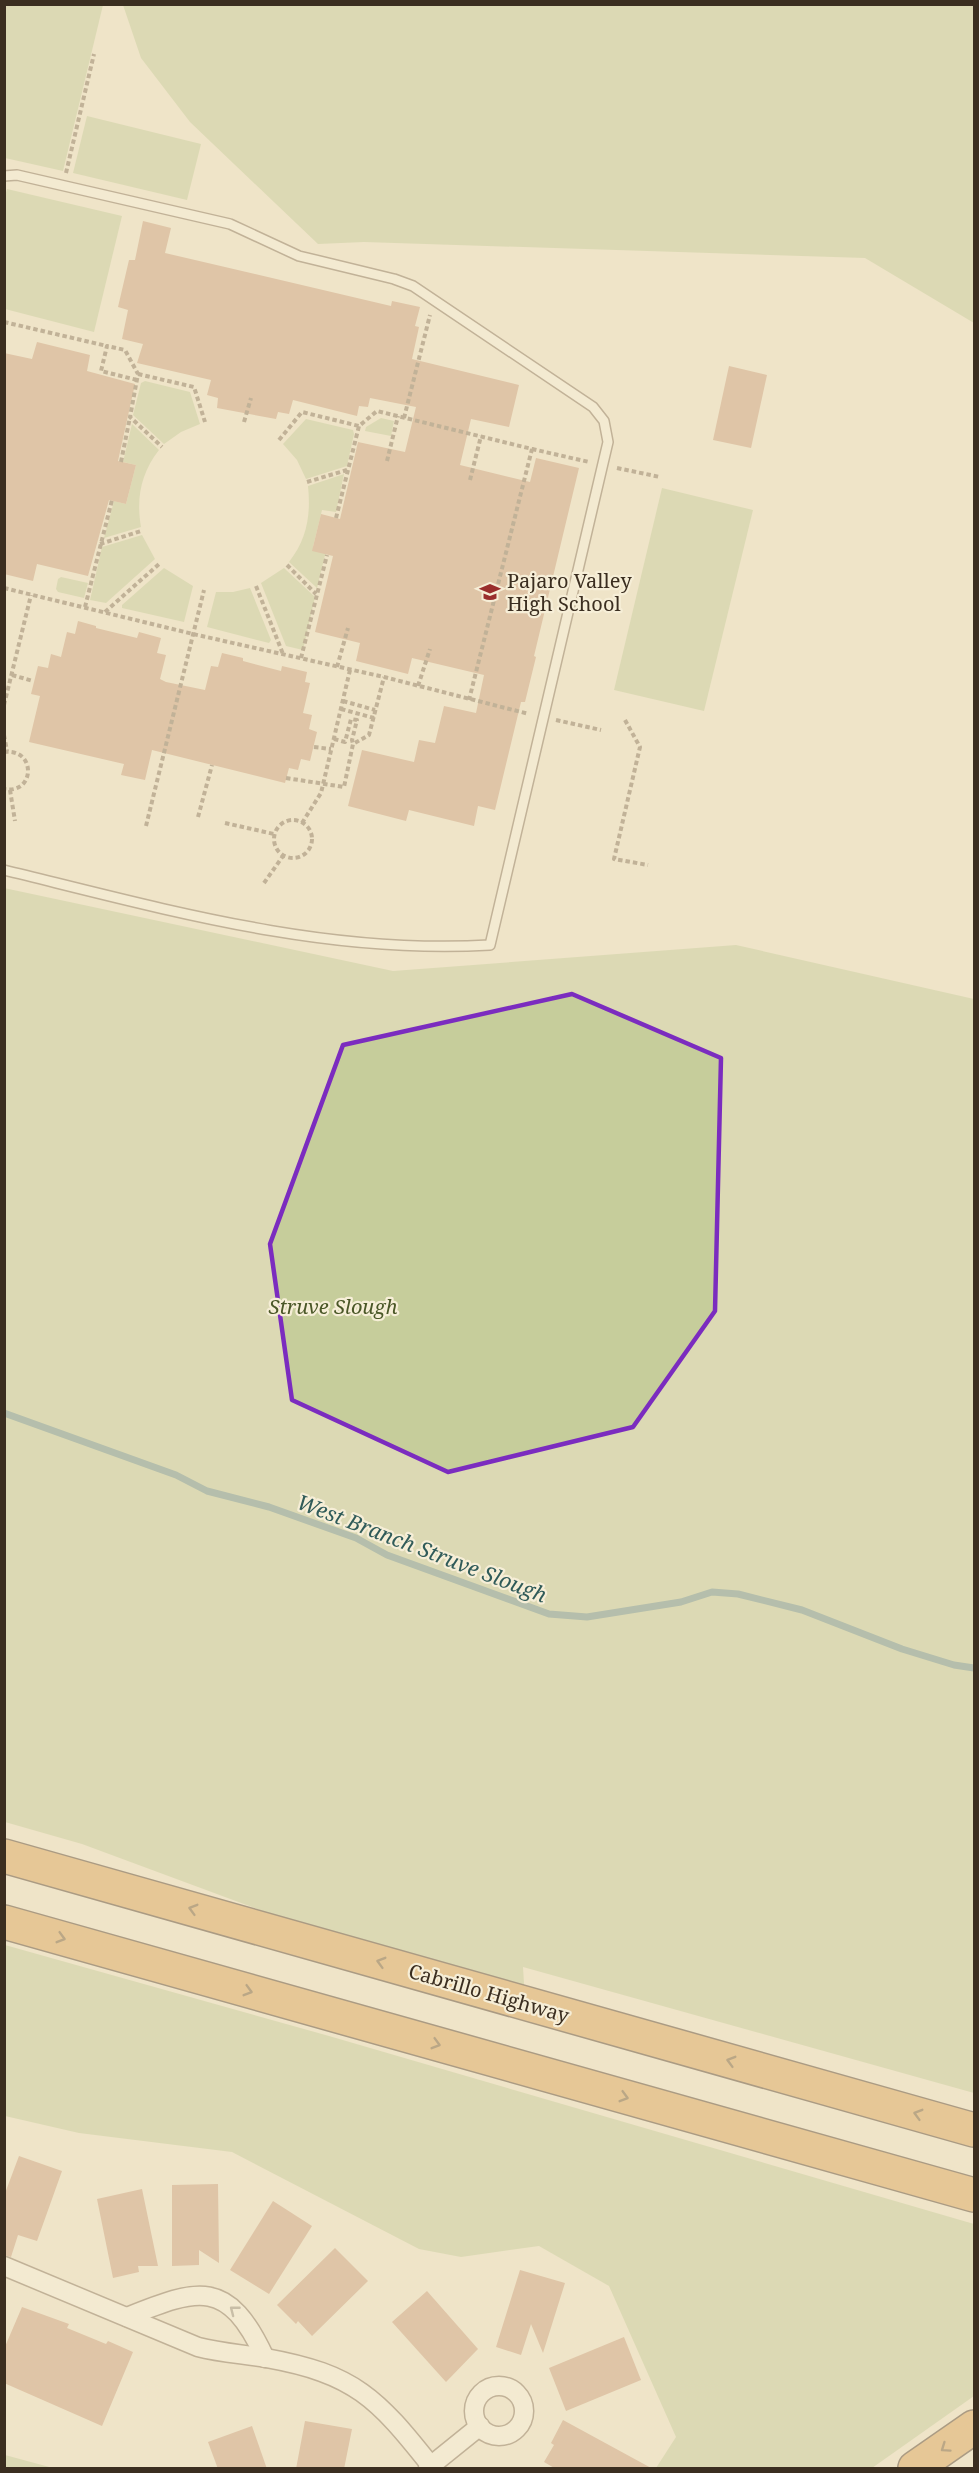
<svg xmlns="http://www.w3.org/2000/svg" width="979" height="2473" font-family="'Noto Serif',serif">
<style>
.green{fill:#c6cd9b}
.lines{fill:none;stroke-linecap:round;stroke-linejoin:round}
.stream{stroke:#6f9189;stroke-width:7}
.building{fill:#cca07e}
.service-casing{stroke:#8b765d;stroke-width:12}
.minor-casing{stroke:#8b765d;stroke-width:21}
.motorway-casing{stroke:#594430;stroke-width:36}
.path{stroke:#8b765d;stroke-width:4;stroke-dasharray:4.5 3;stroke-linecap:butt}
.service{stroke:#f9f1db;stroke-width:9}
.minor{stroke:#f9f1db;stroke-width:18}
.motorway{stroke:#dca55a;stroke-width:33}
.oneway{stroke:#7b5e37}
.oneway2{stroke:#9a907e}
.marked{fill:none;stroke:#7b2cbf;stroke-width:4.5;stroke-linejoin:round}
.labels{text-anchor:middle;dominant-baseline:central;stroke-width:4.5;stroke-linejoin:round;paint-order:stroke}
.poi-label{font-size:20px;fill:#3b2e20;stroke:#f6eed7;text-anchor:start}
.park-label{font-size:20px;font-style:italic;fill:#4a5727;stroke:#f6eed7}
.street-label{font-size:20px;fill:#3b2e20;stroke:#f6eed7}
.water-label{font-size:21px;font-style:italic;fill:#305b59;stroke:#f6eed7}
</style>
<rect width="100%" height="100%" fill="#efe4c8"/>
<!-- green -->
<g class="green">
<polygon points="4,5 103,5 63,171 5,158"/>
<polygon points="123,5 974,5 974,323 865,258 364,242 318,244 190,122 141,58"/>
<polygon points="87,116 201,144 187,200 73,173"/>
<polygon points="7,189 122,216 94,332 5,309 4,199"/>
<polygon points="145,381 190,392 200,424 181,432 164,444 133,415 141,383"/>
<polygon points="381,418 394,421 391,436 365,431 366,427"/>
<polygon points="306,419 353,430 354,434 347,466 306,479 297,460 283,444"/>
<path d="M132,424L159,450C141,473 136,498 141,527L104,538L114,501L126,504L136,465L123,462Z"/>
<path d="M344,474L336,512L322,510L313,547L326,551L317,588L289,562C307,539 311,515 308,486Z"/>
<polygon points="662,488 753,510 704,711 614,690"/>
<polygon points="142,535 155,559 106,603 90,600 102,547"/>
<polygon points="164,568 193,586 184,622 122,608 122,605"/>
<polygon points="284,568 315,597 303,650 286,646 261,583"/>
<polygon points="61,577 88,583 84,598 58,592 56,589 58,579"/>
<polygon points="250,588 271,640 269,643 207,627 216,592 233,592"/>
<polygon points="4,888 393,971 736,945 974,999 974,2093 523,1967 525,2000 390,1958 82,1844 5,1822"/>
<polygon points="5,1945 329,2036 974,2224 974,2396 872,2468 656,2468 676,2437 609,2286 539,2246 461,2257 419,2249 232,2152 79,2133 5,2116"/>
<polygon points="4,2455 5,2455 53,2468 5,2468"/>
</g>
<g class="lines">
<!-- stream -->
<polyline class="stream" points="4,1413 176,1475 207,1491 269,1507 356,1538 387,1555 549,1614 587,1617 681,1602 712,1592 738,1594 802,1610 902,1649 954,1665 974,1668"/>
</g>
<!-- building -->
<g class="building">
<polygon points="143,221 171,228 165,253 391,306 392,301 420,307 415,326 419,327 412,359 519,385 509,427 471,419 460,465 530,482 536,458 579,468 534,656 536,657 525,702 521,702 495,810 478,806 474,826 409,810 406,821 348,806 362,750 414,762 419,740 435,743 444,706 476,713 484,675 412,658 408,674 356,661 360,643 315,632 333,556 312,551 321,514 340,519 358,442 405,452 416,407 370,398 368,407 359,406 357,416 293,400 289,414 278,412 276,419 217,408 218,398 207,395 211,380 137,363 143,344 122,339 128,310 118,307 129,260 135,260"/>
<polygon points="37,342 90,355 87,371 135,384 118,461 136,465 126,504 109,500 88,576 37,564 33,581 4,574 4,353 32,359"/>
<polygon points="729,366 767,375 751,448 713,440"/>
<polygon points="78,621 96,626 96,628 137,638 139,632 161,638 157,653 166,655 160,679 166,682 205,690 211,666 218,667 222,653 243,658 243,661 281,671 282,666 307,672 305,682 310,683 303,713 312,715 309,729 317,732 310,761 301,759 298,770 289,768 285,783 152,750 145,780 121,775 124,764 29,742 40,696 31,694 38,666 48,668 51,654 61,657 67,632 75,634"/>
<polygon points="19,2156 62,2171 37,2241 18,2235 11,2257 4,2255 4,2196"/>
<polygon points="218,2184 219,2263 199,2250 199,2265 172,2266 172,2185"/>
<polygon points="142,2189 158,2266 138,2266 139,2272 113,2278 97,2199"/>
<polygon points="273,2201 312,2226 269,2294 230,2270"/>
<polygon points="335,2248 368,2281 312,2336 298,2321 296,2324 277,2305"/>
<polygon points="520,2270 565,2283 543,2353 531,2324 521,2355 496,2347"/>
<polygon points="427,2291 478,2349 446,2382 392,2322"/>
<polygon points="22,2307 69,2324 67,2328 106,2344 108,2341 133,2352 102,2426 4,2383 4,2349"/>
<polygon points="624,2337 641,2380 566,2411 549,2368"/>
<polygon points="563,2420 653,2469 556,2469 544,2462 554,2445 551,2443"/>
<polygon points="305,2421 352,2429 344,2469 296,2469"/>
<polygon points="252,2426 267,2469 218,2469 208,2442"/>
</g>
<g class="lines">
<!-- service casing -->
<g class="service-casing">
<path id="service" d="M4,176L17,175L230,224L299,256L394,279L413,286L593,407L604,421L608,442L490,945C324,955 164,909 4,870"/>
</g>
<!-- minor casing -->
<g class="minor-casing">
<g id="minor">
<path d="M4,2266L198,2347C221,2353 243,2354 266,2358C355,2374 377,2398 431,2466"/>
<path d="M127,2317C199,2288 228,2278 265,2358"/>
<circle cx="499" cy="2411" r="25"/>
<polyline points="428,2468 480,2426"/>
</g>
</g>
<!-- motorway casing -->
<g class="motorway-casing">
<g id="motorway">
<polyline points="4,1856 974,2130"/>
<polyline points="4,1922 974,2195"/>
<polyline points="915,2468 974,2427"/>
</g>
</g>
<!-- path -->
<g class="path">
<polyline points="66,173 94,54"/>
<polyline points="4,322 107,346"/>
<polyline points="138,374 194,387 205,422"/>
<polyline points="137,380 101,371 107,346 125,350 138,374 130,417 162,447"/>
<polyline points="404,418 430,315"/>
<polyline points="244,422 251,398"/>
<polyline points="279,440 302,412 359,426 377,411 532,449 469,700"/>
<polyline points="532,449 589,462"/>
<polyline points="387,461 398,416"/>
<polyline points="121,462 130,417"/>
<polyline points="617,468 660,477"/>
<polyline points="470,480 481,436"/>
<polyline points="307,482 347,470"/>
<polyline points="336,518 359,426"/>
<polyline points="100,544 141,531"/>
<polyline points="287,565 316,594"/>
<polyline points="256,586 283,654"/>
<polyline points="4,588 193,634 384,677 529,714"/>
<polyline points="85,607 112,500"/>
<polyline points="105,612 159,564"/>
<polyline points="301,658 327,555"/>
<polyline points="337,667 348,628"/>
<polyline points="12,675 33,681"/>
<polyline points="418,686 430,649"/>
<polyline points="343,701 375,710"/>
<polyline points="4,705 31,595"/>
<polyline points="341,709 374,718"/>
<polyline points="556,720 601,730"/>
<polyline points="625,720 640,747 614,859 648,865"/>
<polyline points="4,735 7,751"/>
<polyline points="334,739 345,742 351,719 357,720 352,740 353,744"/>
<polyline points="314,747 331,749"/>
<path d="M4,752C37,748 35,795 4,789"/>
<polyline points="286,778 344,787 353,744 369,735 384,677"/>
<polyline points="10,790 15,821"/>
<polyline points="198,817 212,765"/>
<circle cx="293" cy="839" r="19"/>
<polyline points="225,823 274,834"/>
<polyline points="302,823 321,793 350,670"/>
<polyline points="146,826 204,590"/>
<polyline points="264,883 283,856"/>
</g>
<!-- service -->
<use href="#service" class="service"/>
<!-- minor -->
<use href="#minor" class="minor"/>
<!-- motorway -->
<use href="#motorway" class="motorway"/>
</g>
<!-- one-way arrows -->
<defs><path id="oneway-chevron" d="M-2-3.5L2.5 0L-2 3.5" fill="none" stroke-width="1.6" stroke-linecap="round" stroke-linejoin="round" transform="scale(1.5)"/></defs>
<g class="oneway">
<use href="#oneway-chevron" transform="translate(193 1909) rotate(-164)"/>
<use href="#oneway-chevron" transform="translate(61 1938) rotate(16)"/>
<use href="#oneway-chevron" transform="translate(381 1962) rotate(-164)"/>
<use href="#oneway-chevron" transform="translate(248 1991) rotate(16)"/>
<use href="#oneway-chevron" transform="translate(436 2044) rotate(16)"/>
<use href="#oneway-chevron" transform="translate(731 2061) rotate(-164)"/>
<use href="#oneway-chevron" transform="translate(624 2097) rotate(16)"/>
<use href="#oneway-chevron" transform="translate(918 2114) rotate(-164)"/>
<use href="#oneway-chevron" transform="translate(945 2448) rotate(145)"/>
</g>
<use class="oneway2" href="#oneway-chevron" transform="translate(234 2310) rotate(-142)"/>
<!-- marked area -->
<path d="M0 0H979V2473H0ZM572,994L721,1058L715,1311L633,1427L448,1472L292,1400L270,1244L343,1045Z" fill="#efe4c8" fill-opacity=".55" fill-rule="evenodd"/>
<path class="marked" d="M572,994L721,1058L715,1311L633,1427L448,1472L292,1400L270,1244L343,1045Z"/>
<!-- icons -->
<defs>
<g id="school-bare" transform="scale(1.62)"><path d="M0-5L7-2L0 1L-7-2ZM-4 1L0 2.5L4 1V4Q0 6-4 4Z" fill="#9a2e2d" stroke="#f6eed7" stroke-width="2.5" paint-order="stroke"/></g>
</defs>
<g fill-rule="evenodd">
<use href="#school-bare" x="490" y="592"/>
</g>
<g class="labels">
<!-- poi labels -->
<g class="poi-label">
<text x="507" y="580">Pajaro Valley<tspan x="507" dy="23">High School</tspan></text>
</g>
<!-- park labels -->
<g class="park-label">
<text x="333" y="1306">Struve Slough</text>
</g>
<!-- street labels -->
<g class="street-label">
<text transform="translate(489 1993) rotate(16)">Cabrillo Highway</text>
</g>
<!-- water labels -->
<g class="water-label">
<text transform="translate(422 1548) rotate(21)">West Branch Struve Slough</text>
</g>
</g>
<!-- border -->
<rect width="979" height="2473" fill="none" stroke="#3b2e20" stroke-width="12"/>
</svg>
